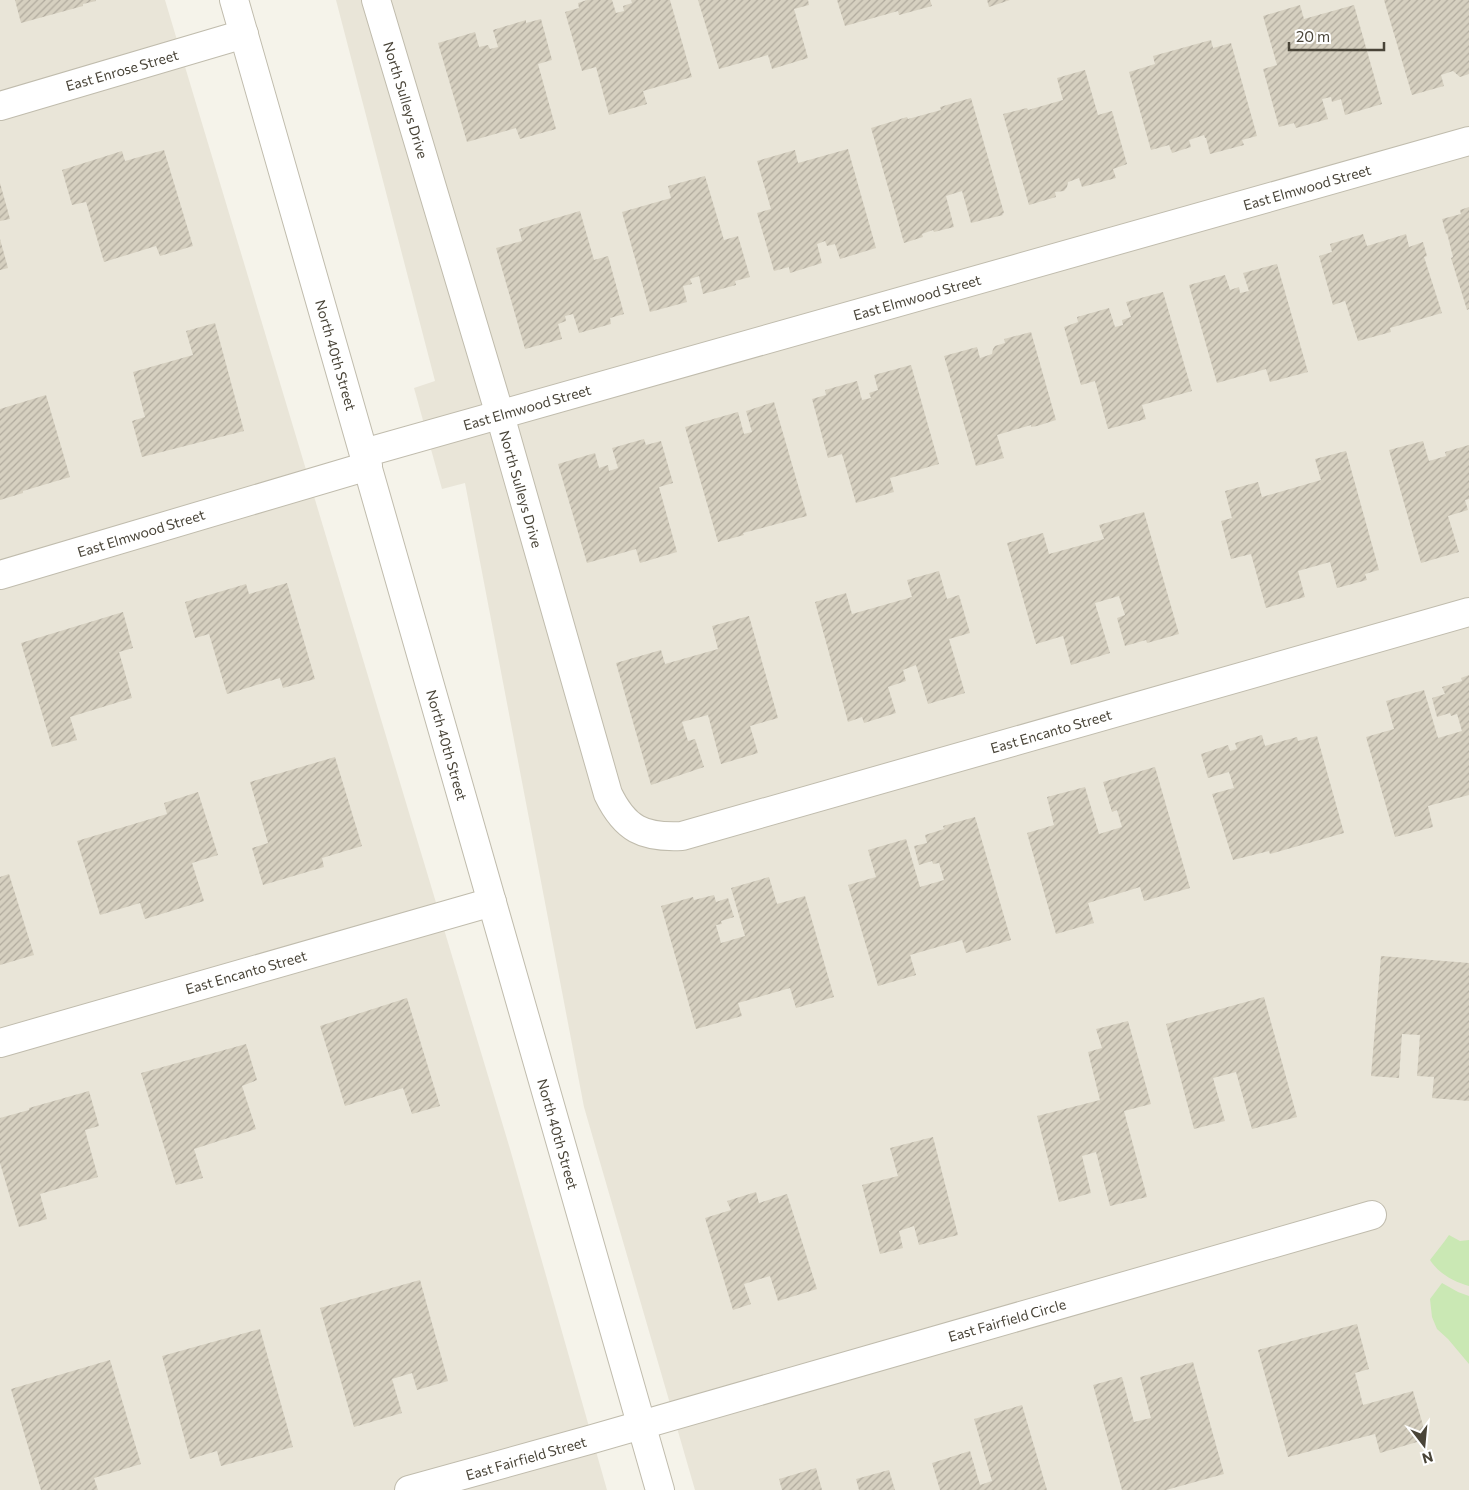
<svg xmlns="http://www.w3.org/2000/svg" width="1469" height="1490" font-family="Commissioner,sans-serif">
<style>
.residential{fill:#e9e5d8}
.park{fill:#cae8b4}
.building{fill:url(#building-hatch)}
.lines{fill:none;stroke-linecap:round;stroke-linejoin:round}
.minor-casing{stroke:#c0bcad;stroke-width:30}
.minor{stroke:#fff;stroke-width:28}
.labels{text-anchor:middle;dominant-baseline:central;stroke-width:4.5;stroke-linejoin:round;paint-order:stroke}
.street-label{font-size:14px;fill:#494438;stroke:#fff}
</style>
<defs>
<pattern id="building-hatch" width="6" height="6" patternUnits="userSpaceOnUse" patternTransform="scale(1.25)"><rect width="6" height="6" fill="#d6d0c0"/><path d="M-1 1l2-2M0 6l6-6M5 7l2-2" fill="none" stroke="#b0aa9d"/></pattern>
</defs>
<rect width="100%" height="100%" fill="#f5f3ea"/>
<!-- residential -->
<g class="residential">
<polygon points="0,0 165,0 510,1149 607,1490 0,1490"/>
<polygon points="336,0 1469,0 1469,1490 695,1490 584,1107 465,483 442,489 414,388 435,381"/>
</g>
<!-- park -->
<g class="park">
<path d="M1449,1235L1460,1241L1469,1240V1286C1454,1282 1438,1273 1430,1260L1444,1242Z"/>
<polygon points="1442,1283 1458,1292 1469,1296 1469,1364 1448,1339 1437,1329 1432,1317 1430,1299"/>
</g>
<!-- building -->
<g class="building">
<polygon points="15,0 96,0 96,1 83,4 83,6 21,23"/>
<polygon points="587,0 612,0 616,13 624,11 623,6 632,3 631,0 670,0 692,77 643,91 647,104 609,115 596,67 582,71 565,12 579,8 578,3"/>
<polygon points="698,0 808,0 809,5 794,9 808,58 772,69 768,55 719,69"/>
<polygon points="837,0 930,0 932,6 899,15 898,11 845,26"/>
<polygon points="987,0 1010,0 989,7"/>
<polygon points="1384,0 1469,0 1469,74 1460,77 1453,71 1441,75 1444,86 1412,95"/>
<polygon points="1300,5 1304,19 1354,5 1382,104 1345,115 1341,99 1332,102 1331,97 1322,99 1328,119 1296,128 1294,123 1279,127 1263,69 1277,65 1263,16"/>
<polygon points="541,19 552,60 538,64 556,129 520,139 516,128 467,142 438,43 475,32 479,47 488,45 490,49 498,47 493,30 526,20 526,23"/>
<polygon points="1211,40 1213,48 1231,43 1257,136 1242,140 1244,145 1210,154 1206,138 1205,138 1204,135 1189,140 1191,147 1172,153 1169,145 1151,150 1129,72 1155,64 1153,56"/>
<polygon points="1085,70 1098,115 1112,111 1127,164 1113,169 1116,178 1082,187 1079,178 1068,182 1067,187 1064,191 1055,192 1056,197 1029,205 1003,114 1027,108 1028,110 1063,100 1057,78"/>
<polygon points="971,98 1004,213 1002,214 1003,215 971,223 962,191 946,196 954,227 934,232 933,230 922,234 923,237 904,243 871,128 907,117 908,119 941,110 940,107"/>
<polygon points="848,149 876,248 840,259 835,244 827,246 825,241 817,244 822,263 790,273 789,267 774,271 757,213 771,209 757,161 795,150 798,163"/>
<polygon points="164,150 193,246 160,256 156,246 104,262 86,202 72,205 62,170 122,151 125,161"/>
<polygon points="705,176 724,240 738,236 750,277 735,281 736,285 703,294 699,276 690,279 692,284 683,286 687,302 650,312 622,212 671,198 668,186"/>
<polygon points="0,183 10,219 0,221"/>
<polygon points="1469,207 1469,309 1467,310 1451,258 1453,257 1447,233 1446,234 1442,219 1461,214 1460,210"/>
<polygon points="580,211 594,260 608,256 624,314 610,318 611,324 579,333 573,314 565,316 566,321 558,324 562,339 525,349 496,248 522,241 519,229"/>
<polygon points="1363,234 1367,246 1406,234 1409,247 1423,242 1427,256 1424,257 1442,313 1390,328 1391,332 1358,341 1345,301 1333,305 1319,256 1332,252 1330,244"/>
<polygon points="0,239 8,268 0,270"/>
<polygon points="1277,264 1308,372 1270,382 1266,369 1217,383 1189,285 1225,275 1230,290 1239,287 1240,293 1249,291 1243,273"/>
<polygon points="1163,292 1192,391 1142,405 1146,419 1108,429 1095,381 1081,385 1064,327 1078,322 1077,317 1109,308 1115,327 1123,325 1122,320 1131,317 1126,302"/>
<polygon points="215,323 244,431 142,457 132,421 145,417 133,372 193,355 186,331"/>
<polygon points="1031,332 1056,420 1037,426 1031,427 1031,425 997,435 1004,458 976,466 944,356 977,347 980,358 992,354 993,349 995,346 1005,343 1004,339"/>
<polygon points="911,365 939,464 890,478 894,492 856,503 842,454 828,458 812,399 826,395 825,390 857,381 862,400 871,398 869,393 878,390 874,375"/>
<polygon points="46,395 70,477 23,491 23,493 0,500 0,409"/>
<polygon points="774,402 807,516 743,533 744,535 718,542 685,427 738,412 744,434 752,432 746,411"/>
<polygon points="644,439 646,445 661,441 673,483 659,487 677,552 640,563 636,549 587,563 558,464 595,453 599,468 608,465 609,471 618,468 612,448"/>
<polygon points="1423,441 1429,461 1446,456 1445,452 1469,445 1469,499 1465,500 1468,510 1448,516 1459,552 1421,563 1389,450"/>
<polygon points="1346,451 1379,570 1365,574 1367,580 1337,588 1330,562 1298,571 1305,597 1266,608 1251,554 1231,559 1221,521 1232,518 1225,491 1258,482 1262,497 1321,480 1315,459"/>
<polygon points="1144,512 1179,634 1147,643 1146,640 1125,646 1117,618 1125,615 1119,596 1095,603 1110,653 1071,665 1063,636 1036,644 1007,543 1043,533 1049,554 1104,539 1099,525"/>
<polygon points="939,571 947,599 959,595 970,633 949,639 965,693 928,704 916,665 903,670 906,681 888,687 896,713 864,723 862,717 848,722 815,602 846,593 852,614 912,597 907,580"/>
<polygon points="287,583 315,679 283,688 280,678 227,694 209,634 195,638 185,602 246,584 249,594"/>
<polygon points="123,612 133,648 119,652 132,698 70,717 77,740 52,747 21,643"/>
<polygon points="749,616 778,718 750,726 758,753 721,764 708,715 682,722 688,741 695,739 704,767 651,785 616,663 661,650 665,664 718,649 712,626"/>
<polygon points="1469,675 1469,795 1428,806 1433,827 1395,837 1366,737 1394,729 1386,701 1424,690 1438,738 1462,731 1457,714 1451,716 1450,713 1437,717 1432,698 1445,694 1442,687 1462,681 1461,678"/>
<polygon points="1262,735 1265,746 1297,737 1298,741 1317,736 1344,833 1270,854 1269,851 1233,860 1212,794 1234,788 1229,772 1208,778 1201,754 1228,745 1230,751 1237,749 1235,743"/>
<polygon points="335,757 362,846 322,858 324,867 263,885 252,848 268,843 250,782"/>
<polygon points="1155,767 1190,888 1144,901 1140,887 1088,903 1094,923 1056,934 1027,833 1054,825 1047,797 1085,787 1099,834 1122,827 1117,810 1112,812 1103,782"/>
<polygon points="198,792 218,855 192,863 204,901 145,919 140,903 100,915 77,841 167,814 164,803"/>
<polygon points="975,817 1011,940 966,953 962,940 910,955 916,975 878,986 848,885 876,877 868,850 906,839 920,887 944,880 939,863 933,864 932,861 919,865 914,846 927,843 925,835 944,829 943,826"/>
<polygon points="9,874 34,955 0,965 0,877"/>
<polygon points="769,877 777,904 805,896 834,997 796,1008 790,988 738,1003 742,1016 696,1029 661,906 693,897 694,900 714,895 716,902 728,898 734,917 721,921 722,924 716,925 721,943 745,936 731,888"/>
<polygon points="1381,956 1469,963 1469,1101 1432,1098 1434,1077 1417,1076 1420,1035 1402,1034 1399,1078 1371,1076"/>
<polygon points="1264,997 1297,1117 1252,1129 1236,1072 1213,1078 1225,1121 1194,1129 1166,1024"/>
<polygon points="407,998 440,1106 412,1114 403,1088 345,1106 320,1026"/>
<polygon points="1128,1021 1151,1104 1124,1111 1147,1197 1110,1206 1096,1152 1082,1156 1091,1193 1059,1202 1037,1116 1100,1100 1088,1052 1102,1048 1096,1029"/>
<polygon points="246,1044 257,1080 242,1086 256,1129 194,1149 203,1178 176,1185 141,1073"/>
<polygon points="89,1091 99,1126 85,1130 98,1177 40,1194 47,1219 19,1227 0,1163 0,1118 29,1110 29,1108"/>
<polygon points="933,1137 958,1235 919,1245 914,1226 899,1231 903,1248 880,1254 862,1185 898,1176 890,1148"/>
<polygon points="756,1192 759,1203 787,1194 817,1289 778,1301 770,1276 744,1284 751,1304 733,1310 705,1218 731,1210 727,1201"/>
<polygon points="420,1280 448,1381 417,1390 412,1373 392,1379 402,1413 354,1427 320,1308"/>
<polygon points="1357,1324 1369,1369 1355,1373 1363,1405 1413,1391 1427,1439 1380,1453 1375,1434 1288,1457 1258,1350"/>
<polygon points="260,1329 293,1447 221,1466 217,1451 190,1459 162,1356"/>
<polygon points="110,1360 141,1464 94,1478 98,1490 41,1490 11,1389"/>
<polygon points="1193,1362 1224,1474 1166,1490 1122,1490 1093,1385 1122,1377 1134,1422 1151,1418 1140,1377"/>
<polygon points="1022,1405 1047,1490 940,1490 932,1463 970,1451 980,1485 992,1481 974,1419"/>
<polygon points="816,1468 822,1490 782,1490 779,1479"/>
<polygon points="889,1470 895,1490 859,1490 856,1479"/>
</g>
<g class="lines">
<!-- minor casing -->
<g class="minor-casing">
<g id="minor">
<polyline points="234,0 660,1490"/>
<path d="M376,0L500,415L608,794C625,829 643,838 682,836L1469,612"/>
<polyline points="0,106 244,34"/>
<polyline points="364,453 1469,141"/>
<polyline points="0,575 368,466"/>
<polyline points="0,1043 492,902"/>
<polyline points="409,1490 589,1440 1372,1215"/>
</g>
</g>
<!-- minor -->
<use href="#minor" class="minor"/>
</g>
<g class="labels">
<!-- street labels -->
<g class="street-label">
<text transform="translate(122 70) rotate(-16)">East Enrose Street</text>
<text transform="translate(406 100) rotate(73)">North Sulleys Drive</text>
<text transform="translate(1307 187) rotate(-16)">East Elmwood Street</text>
<text transform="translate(917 297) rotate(-16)">East Elmwood Street</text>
<text transform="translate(336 355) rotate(74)">North 40th Street</text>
<text transform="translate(527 407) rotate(-16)">East Elmwood Street</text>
<text transform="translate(521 489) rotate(74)">North Sulleys Drive</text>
<text transform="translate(141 533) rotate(-17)">East Elmwood Street</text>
<text transform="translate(1051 731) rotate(-16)">East Encanto Street</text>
<text transform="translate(447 745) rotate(74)">North 40th Street</text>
<text transform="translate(246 972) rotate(-16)">East Encanto Street</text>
<text transform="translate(558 1134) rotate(74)">North 40th Street</text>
<text transform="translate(1007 1320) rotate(-16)">East Fairfield Circle</text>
<text transform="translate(526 1458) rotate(-16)">East Fairfield Street</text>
</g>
</g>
<!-- north arrow -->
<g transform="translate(1424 1445) rotate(164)" stroke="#ffffff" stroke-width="4" paint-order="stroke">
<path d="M0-4L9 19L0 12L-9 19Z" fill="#494438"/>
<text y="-8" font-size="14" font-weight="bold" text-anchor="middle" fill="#494438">N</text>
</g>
<!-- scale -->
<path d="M1289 42v8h95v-8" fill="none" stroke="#494438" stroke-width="2.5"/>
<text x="1296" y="42" font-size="15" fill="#494438" stroke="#ffffff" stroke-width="4" paint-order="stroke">20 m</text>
</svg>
